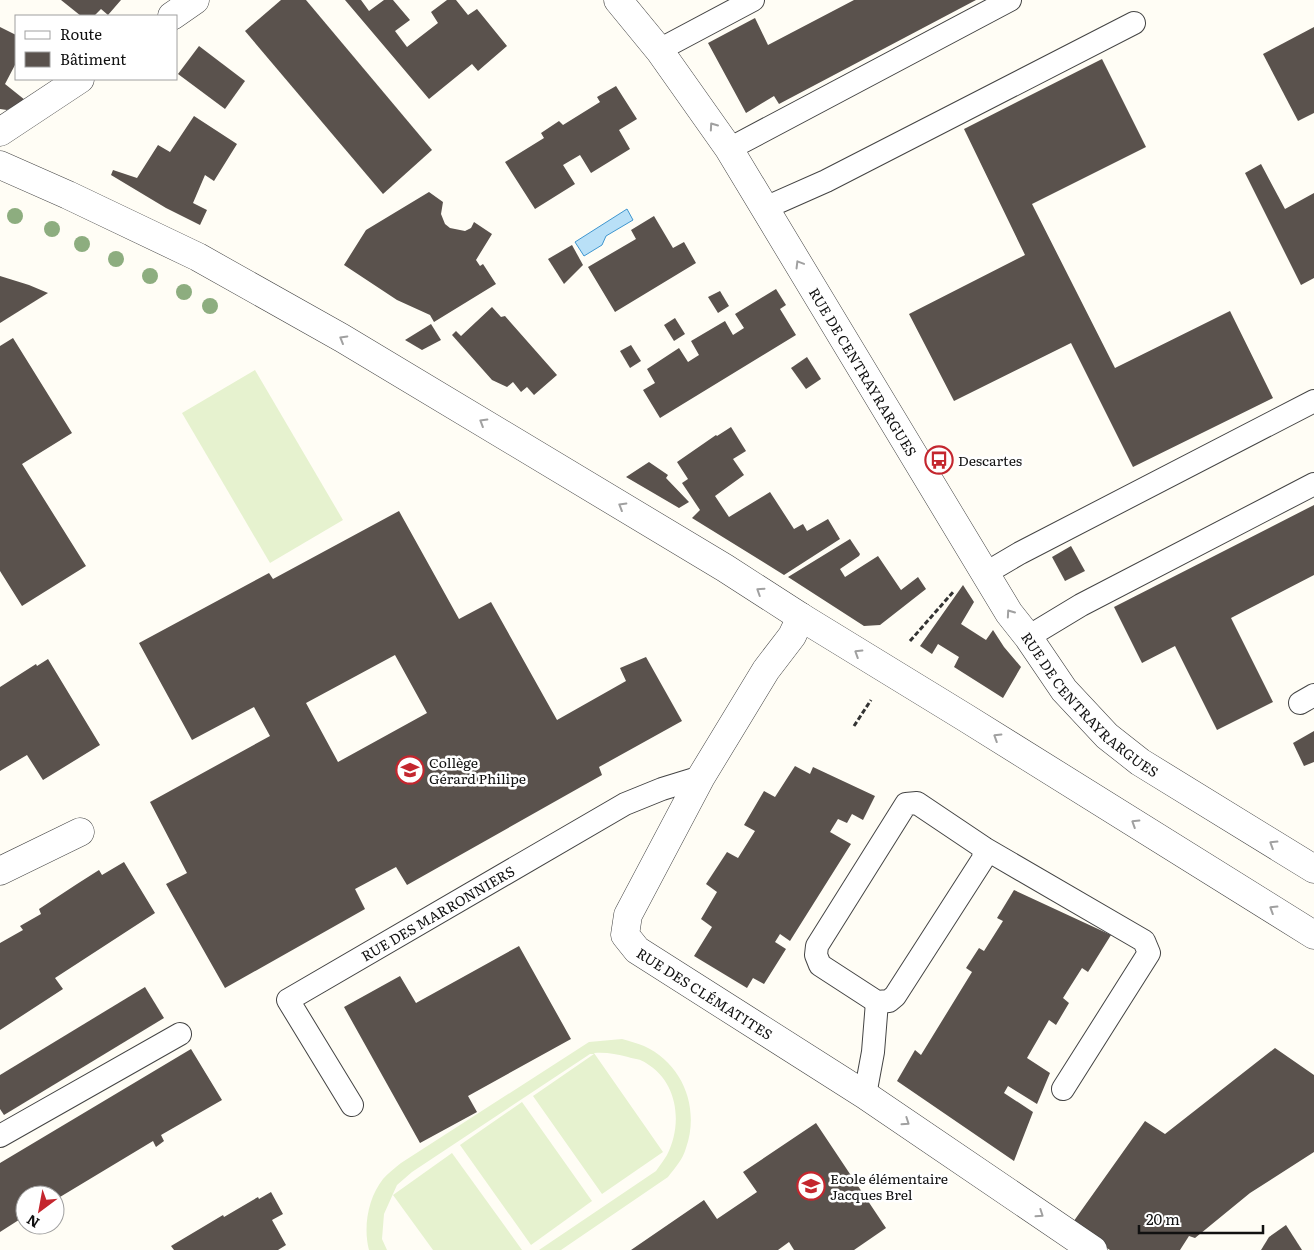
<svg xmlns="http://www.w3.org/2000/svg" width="1314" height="1250" font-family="Literata,serif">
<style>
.pitch{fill:#e6f2cf}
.water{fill:#b9e0f7;stroke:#3f96cf}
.building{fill:#5a524d;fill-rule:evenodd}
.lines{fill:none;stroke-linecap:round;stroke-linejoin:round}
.service-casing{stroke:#444;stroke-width:24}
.minor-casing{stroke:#444;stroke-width:29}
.tertiary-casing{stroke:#444;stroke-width:29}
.path{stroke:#333;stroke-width:3;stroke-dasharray:5 2.5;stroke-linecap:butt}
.service{stroke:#fff;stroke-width:22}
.minor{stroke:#fff;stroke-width:28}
.tertiary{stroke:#fff;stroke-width:28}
.tree{fill:#8dad7f}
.oneway{stroke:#a0a0a0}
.labels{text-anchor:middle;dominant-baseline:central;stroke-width:5;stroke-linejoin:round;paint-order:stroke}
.street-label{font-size:14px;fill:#111;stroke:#fff}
.poi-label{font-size:14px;fill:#111;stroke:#fff;text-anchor:start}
</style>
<rect width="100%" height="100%" fill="#fffdf5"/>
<!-- pitch -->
<g class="pitch">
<polygon points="255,370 343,520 270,563 182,413"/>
<path d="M622,1039C629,1041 637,1043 644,1046C683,1064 700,1108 686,1148C683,1159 675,1168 668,1177L561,1250H539L656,1171C660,1165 664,1160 667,1155C683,1124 678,1082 646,1063C641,1059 634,1059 628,1057C616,1054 606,1052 594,1053L663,1152L602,1194L533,1096L594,1054H590L412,1172L397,1185L384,1214L382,1239L387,1250H369C363,1227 368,1198 383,1179C388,1173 395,1168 401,1163L589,1042Z"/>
<polygon points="522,1102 592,1201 531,1245 460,1145"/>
<polygon points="452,1153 522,1250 433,1250 393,1195"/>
</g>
<!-- water -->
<polygon class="water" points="627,209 633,220 606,236 602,245 584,256 575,242"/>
<!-- building -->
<g class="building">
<polygon points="61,0 121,0 108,15 101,9 94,16 81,16"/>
<polygon points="281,0 306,0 432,150 383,194 245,31"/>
<polygon points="345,0 361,0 369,11 384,0 393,0 410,20 395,31 407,47 438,23 431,12 447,0 456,0 468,15 477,9 507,46 478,71 472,64 429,99"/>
<polygon points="854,0 976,0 779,104 774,96 746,113 708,43 755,18 768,45"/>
<polygon points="0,27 16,35 16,63 5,84 25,100 7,110 0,109"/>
<polygon points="1314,27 1314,113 1298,121 1263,54"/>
<polygon points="199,46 245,81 225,109 178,74"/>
<polygon points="1102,59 1146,147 1032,204 1115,368 1230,311 1273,398 1133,467 1071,343 954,401 909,314 1025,255 964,129"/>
<polygon points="616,86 637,119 619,130 630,149 591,173 580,155 563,165 575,184 535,209 505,162 544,138 541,133 559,121 563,125 600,102 597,97"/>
<polygon points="194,116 237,144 214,181 205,175 193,203 207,210 200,225 166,208 111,175 113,170 137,178 158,145 170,152"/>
<polygon points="1261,164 1285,209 1314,193 1314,278 1301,285 1245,173"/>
<polygon points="429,192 443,202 441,214 445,224 450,228 465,231 471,228 474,222 492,234 476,260 480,266 483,264 496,284 434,322 430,315 397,300 344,265 366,230"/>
<polygon points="654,216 673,248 684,242 696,263 615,312 588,267 636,239 631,230"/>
<polygon points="572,245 583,265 564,284 548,259"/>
<polygon points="0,276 29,285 48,293 0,323"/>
<polygon points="776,289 786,305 780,309 796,335 660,418 643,390 655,383 647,369 679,348 688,362 699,355 691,341 725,321 733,335 744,328 735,314"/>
<polygon points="720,291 729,306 718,313 708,297"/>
<polygon points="492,307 501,317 505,316 557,375 534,395 527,387 521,392 513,382 507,387 492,380 452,335 456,331 461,336"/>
<polygon points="675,318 685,334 674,341 664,325"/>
<polygon points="431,324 441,340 422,350 405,340"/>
<polygon points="13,338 72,433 22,464 86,566 22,606 0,571 0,346"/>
<polygon points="631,345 641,361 630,368 620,351"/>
<polygon points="807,357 821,379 806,389 791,368"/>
<polygon points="731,427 746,451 733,459 744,475 715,496 729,517 770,492 794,529 803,524 807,531 828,519 840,539 784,575 692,518 700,510 682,483 688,479 677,462 716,435 717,436"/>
<polygon points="649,462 668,475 666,478 689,502 679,508 626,477"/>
<polygon points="1314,505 1314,575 1231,618 1273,702 1217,730 1175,646 1142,663 1114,607"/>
<path d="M399,511L459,619L491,602L557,720L626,681L620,668L646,657L682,721L599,767L602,775L407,885L396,867L355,889L365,909L225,988L166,884L187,873L150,802L270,736L254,707L192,740L139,643L269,573L273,579ZM395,655L427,713L338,762L306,703Z"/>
<polygon points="850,539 860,554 859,556 840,569 845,577 878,556 901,590 918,577 926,589 880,625 864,626 788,577"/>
<polygon points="1071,546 1085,571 1065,581 1052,557"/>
<polygon points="963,585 974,602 961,624 986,640 993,630 1004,647 1021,667 1003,698 954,667 959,657 938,644 932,654 920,646"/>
<polygon points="48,659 100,745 43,780 27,755 0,771 0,687 36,664 37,666"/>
<polygon points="1314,731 1314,762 1304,766 1293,743"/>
<polygon points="795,766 810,774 813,767 875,796 863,820 852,814 847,823 838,819 830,832 851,844 790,941 780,934 775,942 786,949 764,984 753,978 747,988 694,956 712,927 701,919 717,892 706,884 727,852 738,858 755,831 744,825 764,791 775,797"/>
<polygon points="124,862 155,913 55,978 63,989 0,1030 0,943 23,930 20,926 41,914 39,909 77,884 99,870 102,875"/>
<polygon points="1014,890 1111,935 1088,972 1082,968 1063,998 1069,1003 1056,1025 1049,1020 1027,1058 1050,1073 1037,1104 1008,1086 1004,1093 1033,1112 1014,1161 897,1081 915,1050 921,1055 972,972 966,968 979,948 984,951 1003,921 997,918"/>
<polygon points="519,946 571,1039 468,1096 477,1112 420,1143 344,1007 400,976 416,1003"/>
<polygon points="145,987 164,1018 4,1115 0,1109 0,1075"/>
<polygon points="1275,1048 1314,1075 1314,1152 1250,1193 1195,1238 1189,1236 1180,1250 1110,1250 1071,1225 1145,1121 1165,1134"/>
<polygon points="191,1049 222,1100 161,1135 164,1141 156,1147 153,1141 55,1200 55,1195 25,1195 25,1216 0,1232 0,1163"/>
<polygon points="816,1123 886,1228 854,1250 794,1250 789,1242 778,1250 631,1250 704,1200 717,1219 757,1192 743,1172"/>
<polygon points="271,1192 283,1214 272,1220 286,1245 278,1250 174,1250 171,1246 223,1215 224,1217 258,1197 259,1199"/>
<polygon points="1286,1225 1302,1250 1261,1250 1269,1237"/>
</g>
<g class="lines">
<!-- service casing -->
<g class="service-casing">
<g id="service">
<polyline points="659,50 753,0"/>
<polyline points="729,149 1010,0"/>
<polyline points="765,208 826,181 1134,23"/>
<polyline points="986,573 1020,553 1314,401"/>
<polyline points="1028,637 1081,605 1314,484"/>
<polyline points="1300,703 1314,695"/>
<polyline points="984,848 983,859 895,996 889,1001 877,1002 820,965 816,955 817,946 906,804 917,803 984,848 1144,941 1149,953 1063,1089"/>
<polyline points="865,1095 873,1052 877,1002"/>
<path id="s1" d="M352,1105L288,1000L625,804L662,789L701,777"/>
<polyline points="0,1136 180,1034"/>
</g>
</g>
<!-- minor casing -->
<g class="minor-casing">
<g id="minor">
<path id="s2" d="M618,0L659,50L729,149L1009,613L1028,637L1064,690L1107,736L1140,762L1314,869"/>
<polyline points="172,16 195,0"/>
<polyline points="0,132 80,79"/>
<path id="s3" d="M801,617L792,636L766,670L701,777L628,915L625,935L637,950L865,1095L1093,1250"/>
<polyline points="0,871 80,832"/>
</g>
</g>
<!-- tertiary casing -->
<g class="tertiary-casing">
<polyline id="tertiary" points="0,165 68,195 198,257 342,338 725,568 801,617 966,718 1314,935"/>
</g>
<!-- path -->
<g class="path">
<polyline points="910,641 954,591"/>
<polyline points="854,726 871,700"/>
</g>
<!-- service -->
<use href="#service" class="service"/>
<!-- minor -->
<use href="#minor" class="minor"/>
<!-- tertiary -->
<use href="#tertiary" class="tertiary"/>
</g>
<!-- trees -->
<g class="tree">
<circle cx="15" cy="216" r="8"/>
<circle cx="52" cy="229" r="8"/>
<circle cx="82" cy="244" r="8"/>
<circle cx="116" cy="259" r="8"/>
<circle cx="150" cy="276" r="8"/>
<circle cx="184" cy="292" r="8"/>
<circle cx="210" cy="306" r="8"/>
</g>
<!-- one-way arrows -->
<defs><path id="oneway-chevron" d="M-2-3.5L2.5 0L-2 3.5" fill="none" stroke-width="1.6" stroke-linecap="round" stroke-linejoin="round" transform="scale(1.25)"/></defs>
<g class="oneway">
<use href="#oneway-chevron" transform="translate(713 126) rotate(-125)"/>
<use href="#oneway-chevron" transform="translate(799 264) rotate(-121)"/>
<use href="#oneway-chevron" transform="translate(343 339) rotate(-150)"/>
<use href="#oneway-chevron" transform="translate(483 422) rotate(-149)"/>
<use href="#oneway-chevron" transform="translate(622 506) rotate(-149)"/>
<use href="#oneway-chevron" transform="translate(760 591) rotate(-147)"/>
<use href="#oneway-chevron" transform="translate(1010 613) rotate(-125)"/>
<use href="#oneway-chevron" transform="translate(858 653) rotate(-148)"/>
<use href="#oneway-chevron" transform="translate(997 737) rotate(-148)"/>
<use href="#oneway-chevron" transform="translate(1135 823) rotate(-148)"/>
<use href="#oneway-chevron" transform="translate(1273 844) rotate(-148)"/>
<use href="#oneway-chevron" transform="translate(1273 909) rotate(-148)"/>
<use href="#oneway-chevron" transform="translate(906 1122) rotate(34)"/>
<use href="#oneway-chevron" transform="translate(1040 1214) rotate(34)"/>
</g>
<!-- icons -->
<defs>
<g id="bus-ring" transform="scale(1.4375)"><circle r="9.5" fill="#fff" stroke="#c4262e" stroke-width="1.5"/><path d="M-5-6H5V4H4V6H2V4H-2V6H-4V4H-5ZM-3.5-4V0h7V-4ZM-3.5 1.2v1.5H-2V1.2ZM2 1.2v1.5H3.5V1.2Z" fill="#c4262e"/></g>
<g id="school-ring" transform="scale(1.4375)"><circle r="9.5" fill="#fff" stroke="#c4262e" stroke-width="1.5"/><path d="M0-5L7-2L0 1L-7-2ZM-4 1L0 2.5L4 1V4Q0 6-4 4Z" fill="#c4262e"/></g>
</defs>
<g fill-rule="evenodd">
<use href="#bus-ring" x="939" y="460"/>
<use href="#school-ring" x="410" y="770"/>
<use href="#school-ring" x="811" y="1186"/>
</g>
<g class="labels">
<!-- street labels -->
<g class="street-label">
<text stroke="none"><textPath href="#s2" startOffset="446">RUE DE CENTRAYRARGUES</textPath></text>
<text stroke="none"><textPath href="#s2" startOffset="851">RUE DE CENTRAYRARGUES</textPath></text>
<text stroke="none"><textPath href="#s1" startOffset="296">RUE DES MARRONNIERS</textPath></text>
<text stroke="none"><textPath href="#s3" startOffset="465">RUE DES CLÉMATITES</textPath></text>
</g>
<!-- poi labels -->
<g class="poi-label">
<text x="958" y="460">Descartes</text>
<text x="429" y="762">Collège<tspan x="429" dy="16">Gérard Philipe</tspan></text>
<text x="830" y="1178">Ecole élémentaire<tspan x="830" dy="16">Jacques Brel</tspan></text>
</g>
</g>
<!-- legend -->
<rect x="15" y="15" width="162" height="65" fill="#ffffff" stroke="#a0a0a0"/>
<rect x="25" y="31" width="25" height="8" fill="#ffffff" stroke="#a0a0a0"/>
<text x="60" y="40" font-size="15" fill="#111111">Route</text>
<rect x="25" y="52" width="25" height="15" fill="#5a524d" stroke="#a0a0a0"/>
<text x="60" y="65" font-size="15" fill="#111111">Bâtiment</text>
<!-- north arrow -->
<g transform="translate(40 1210) rotate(212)"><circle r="24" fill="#ffffff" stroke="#a0a0a0"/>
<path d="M0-4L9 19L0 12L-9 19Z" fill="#c4262e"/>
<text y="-8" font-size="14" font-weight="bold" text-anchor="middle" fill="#111111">N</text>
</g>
<!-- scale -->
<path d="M1139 1225v8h124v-8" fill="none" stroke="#111111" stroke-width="2.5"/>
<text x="1146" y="1225" font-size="15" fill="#111111" stroke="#ffffff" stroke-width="4" paint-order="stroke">20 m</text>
</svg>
